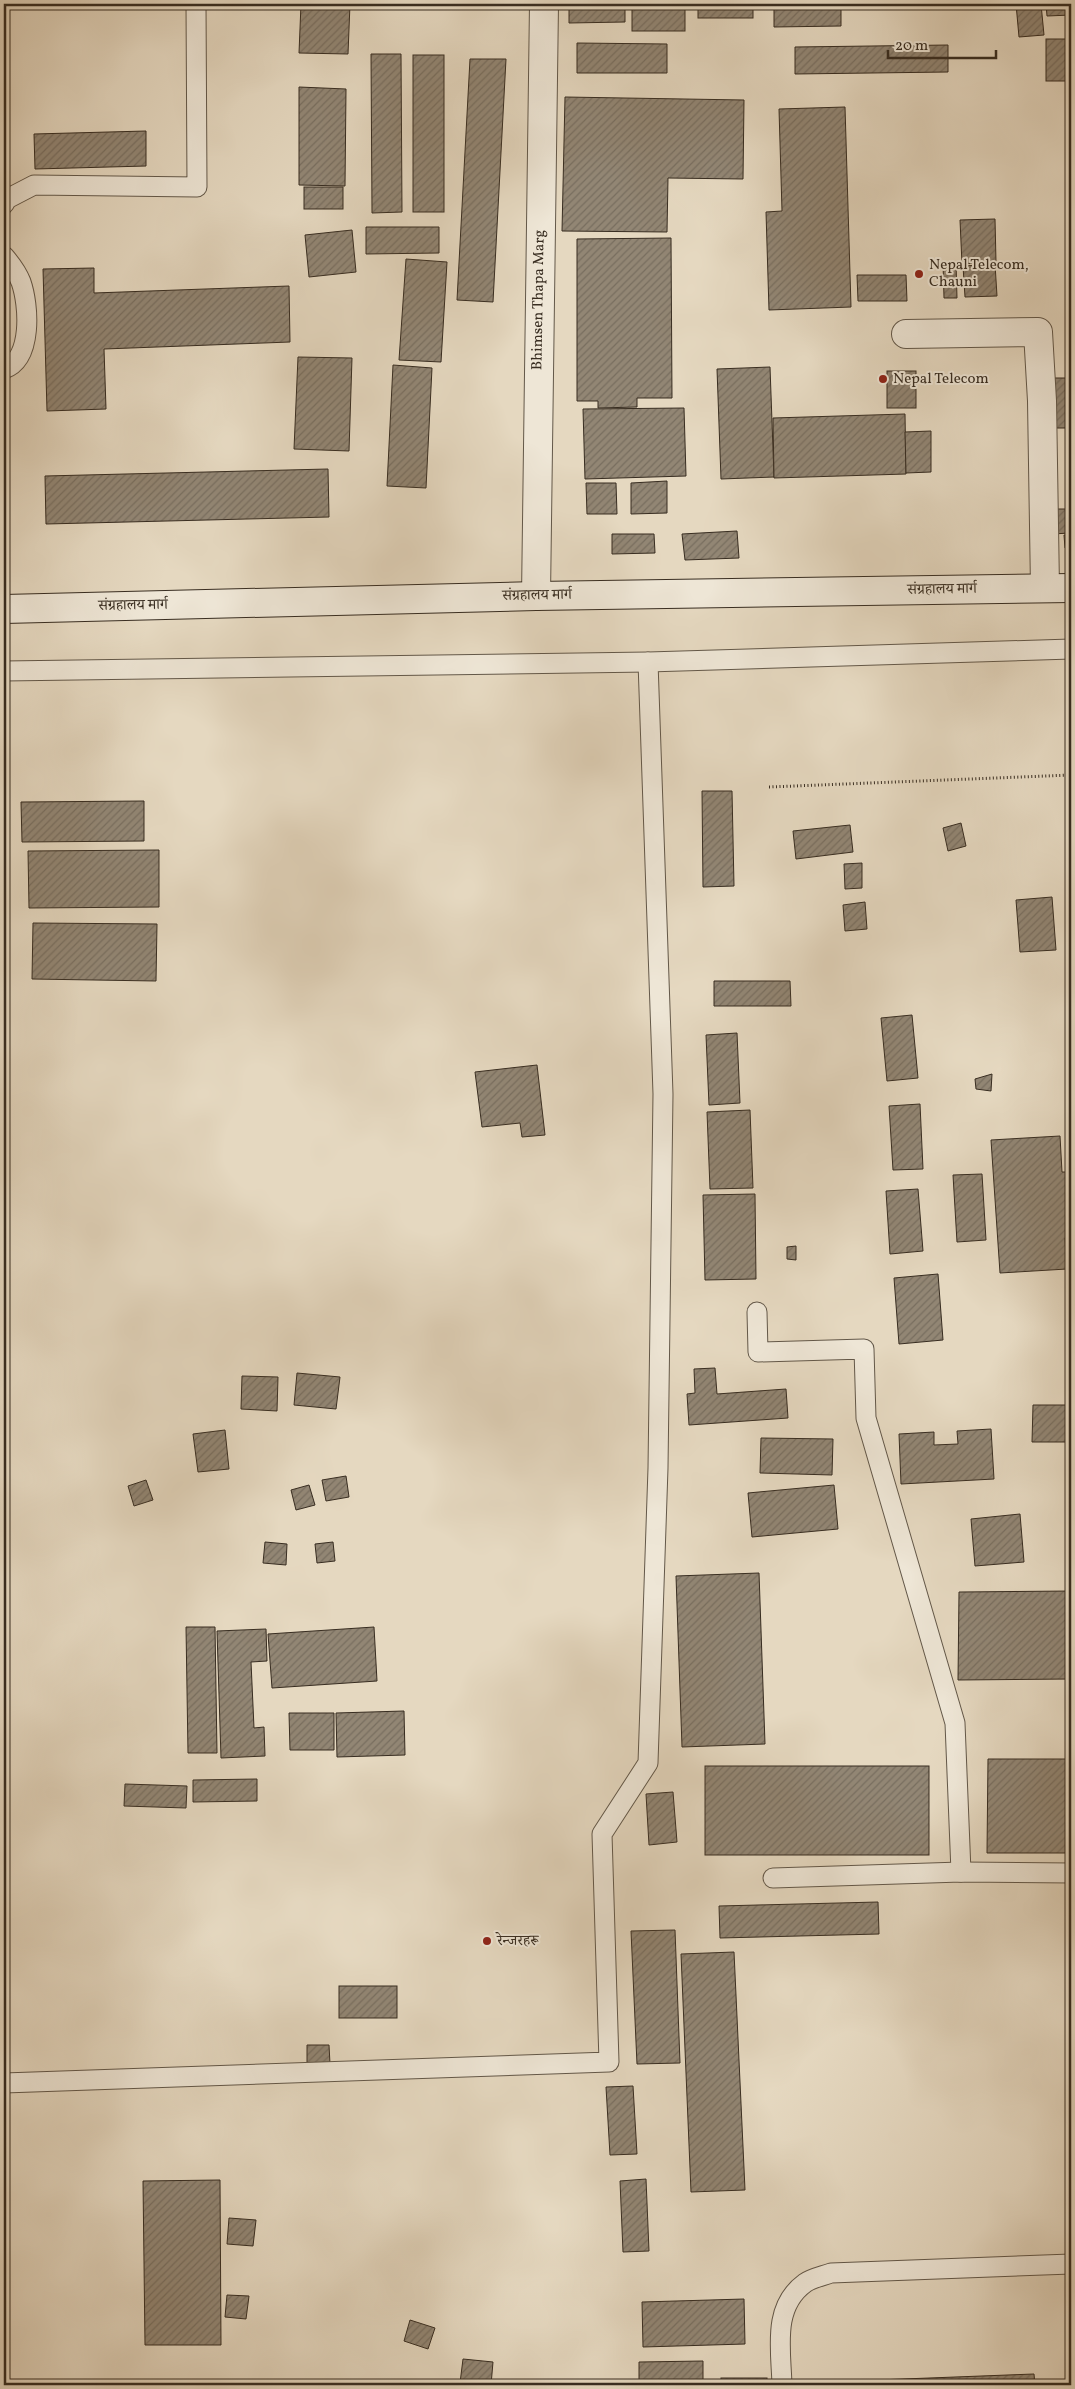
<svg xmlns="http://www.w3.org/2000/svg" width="1075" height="2389" font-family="Vollkorn,'Noto Serif Devanagari',serif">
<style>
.building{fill:url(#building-hatch);stroke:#382d21}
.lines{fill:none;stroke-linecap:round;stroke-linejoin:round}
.service-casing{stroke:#635849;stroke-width:21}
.minor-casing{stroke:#635849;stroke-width:30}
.secondary-casing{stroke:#382d21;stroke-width:30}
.path{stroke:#382d21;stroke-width:3;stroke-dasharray:1 2.5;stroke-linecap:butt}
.service{stroke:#eee6d6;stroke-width:19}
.minor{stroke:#eee6d6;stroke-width:28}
.secondary{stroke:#eee6d6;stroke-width:28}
.poi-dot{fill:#8f2418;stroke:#eee6d6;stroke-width:2}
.labels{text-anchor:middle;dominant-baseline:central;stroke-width:4;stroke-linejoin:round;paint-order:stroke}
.poi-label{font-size:15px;fill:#382d21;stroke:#eee6d6;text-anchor:start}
.street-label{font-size:15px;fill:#382d21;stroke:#eee6d6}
</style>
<defs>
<pattern id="building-hatch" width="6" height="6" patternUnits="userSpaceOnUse" patternTransform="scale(1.25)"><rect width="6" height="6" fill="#928674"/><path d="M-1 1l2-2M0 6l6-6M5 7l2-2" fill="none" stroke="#786e5f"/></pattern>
</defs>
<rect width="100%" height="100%" fill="#e5d8c0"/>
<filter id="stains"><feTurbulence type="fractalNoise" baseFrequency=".004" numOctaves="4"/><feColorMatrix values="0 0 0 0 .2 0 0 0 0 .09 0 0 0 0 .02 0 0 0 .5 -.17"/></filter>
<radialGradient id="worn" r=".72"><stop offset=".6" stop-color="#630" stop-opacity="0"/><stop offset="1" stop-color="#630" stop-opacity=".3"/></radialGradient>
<!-- building -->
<g class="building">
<polygon points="301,4 350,4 348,54 299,53"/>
<polygon points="414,4 487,4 486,9 414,7"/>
<polygon points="569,4 625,4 625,22 569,23"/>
<rect x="632" y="4" width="53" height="27"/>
<rect x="698" y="4" width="55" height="14"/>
<polygon points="774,4 841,4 841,26 774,27"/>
<rect x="956" y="4" width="27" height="3"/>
<polygon points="1016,4 1041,4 1044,35 1019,37"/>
<polygon points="1046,4 1071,4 1071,15 1047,16"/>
<rect x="1046" y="39" width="25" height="42"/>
<polygon points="577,43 667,44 667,73 577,73"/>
<polygon points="948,45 948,72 795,74 795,47"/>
<polygon points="371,54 401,54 402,212 372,213"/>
<rect x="413" y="55" width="31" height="157"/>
<polygon points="470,59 506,59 493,302 457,300"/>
<polygon points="299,87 346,89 345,186 299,185"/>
<polygon points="565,97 744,100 743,179 668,178 667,232 562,231"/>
<polygon points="845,107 851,307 769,310 766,212 782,211 779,109"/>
<polygon points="146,131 146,166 35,169 34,134"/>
<rect x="304" y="187" width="39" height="22"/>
<polygon points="995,219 996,262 962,264 960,220"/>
<polygon points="366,227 439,227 439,253 366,254"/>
<polygon points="352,230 356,272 309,277 305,235"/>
<polygon points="671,238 672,398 637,398 637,407 598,408 598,401 577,401 577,239"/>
<polygon points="406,259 447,262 441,362 399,360"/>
<polygon points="943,263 956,263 957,298 944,298"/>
<polygon points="995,264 997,296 965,297 963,266"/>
<polygon points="94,268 94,293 289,286 290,342 104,349 106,409 47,411 43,269"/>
<polygon points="857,275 906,275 907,301 858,301"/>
<polygon points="298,357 352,358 349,451 294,449"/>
<polygon points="393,365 432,368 426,488 387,486"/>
<polygon points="770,367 774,477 721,479 717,369"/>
<rect x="887" y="371" width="29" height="37"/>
<polygon points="1054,378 1071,378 1071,428 1055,428"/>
<polygon points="684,408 686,476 585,479 583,409"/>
<polygon points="4,411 6,490 4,490"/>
<polygon points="905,414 906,474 774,478 773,418"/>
<polygon points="931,431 931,472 906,473 905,432"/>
<polygon points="328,469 329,517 46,524 45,476"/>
<polygon points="667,481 667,513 631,514 631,483"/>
<polygon points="586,483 616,483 617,514 587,514"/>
<polygon points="1050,509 1071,509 1071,533 1051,534"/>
<polygon points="737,531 739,558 685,560 682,534"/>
<polygon points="612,534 654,534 655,553 612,554"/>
<polygon points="1064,535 1071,535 1071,547 1065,548"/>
<polygon points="702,791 732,791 734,886 703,887"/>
<polygon points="144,801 144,841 22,842 21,802"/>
<polygon points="961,823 966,846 948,851 943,828"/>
<polygon points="850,825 853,852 796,859 793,831"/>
<polygon points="159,850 159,907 29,908 28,851"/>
<polygon points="862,863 862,888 845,889 844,864"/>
<polygon points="1052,897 1056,950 1020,952 1016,900"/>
<polygon points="865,902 867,929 845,931 843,905"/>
<polygon points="33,923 157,924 156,981 32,979"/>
<polygon points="714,981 790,981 791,1006 714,1006"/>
<polygon points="912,1015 918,1078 887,1081 881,1018"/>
<polygon points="737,1033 740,1103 709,1105 706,1035"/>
<polygon points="537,1065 545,1135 522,1137 520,1123 482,1127 475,1072"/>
<polygon points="992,1074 991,1091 976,1089 975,1079"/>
<polygon points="920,1104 923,1169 893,1170 889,1106"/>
<polygon points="750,1110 753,1188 710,1189 707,1112"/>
<polygon points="1060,1136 1062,1172 1071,1172 1071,1237 1065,1238 1067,1269 1000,1273 991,1140"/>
<polygon points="982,1174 986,1240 957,1242 953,1175"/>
<polygon points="918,1189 923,1251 890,1254 886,1191"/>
<polygon points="755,1194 756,1279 705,1280 703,1195"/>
<polygon points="796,1246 796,1260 787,1259 787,1247"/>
<polygon points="938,1274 943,1340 899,1344 894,1278"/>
<polygon points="715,1368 717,1394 786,1389 788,1418 689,1425 687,1394 695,1393 694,1369"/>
<polygon points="297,1373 340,1377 336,1409 294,1405"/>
<polygon points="242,1376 278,1377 277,1411 241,1409"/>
<polygon points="1033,1405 1071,1405 1071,1442 1032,1442"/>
<polygon points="991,1429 994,1479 901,1484 899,1434 934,1432 934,1445 958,1444 957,1431"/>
<polygon points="225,1430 229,1469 198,1472 193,1434"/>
<polygon points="761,1438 833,1439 832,1475 760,1473"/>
<polygon points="346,1476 349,1497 326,1501 322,1480"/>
<polygon points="146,1480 153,1500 134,1506 128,1486"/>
<polygon points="309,1485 315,1505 296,1510 291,1490"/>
<polygon points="834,1485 838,1529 752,1537 748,1493"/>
<polygon points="1020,1514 1024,1562 975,1566 971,1519"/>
<polygon points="265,1542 287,1544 286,1565 263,1563"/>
<polygon points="333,1542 335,1561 317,1563 315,1544"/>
<polygon points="759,1573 765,1744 682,1747 676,1576"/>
<polygon points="1071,1591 1071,1679 958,1680 959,1592"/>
<polygon points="186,1627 215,1627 217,1753 188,1753"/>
<polygon points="374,1627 377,1681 272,1688 268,1634"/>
<polygon points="266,1629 267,1661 251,1662 254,1728 264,1727 265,1756 221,1758 217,1631"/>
<polygon points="404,1711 405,1755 337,1757 336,1713"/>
<polygon points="289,1713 334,1713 334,1750 290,1750"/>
<polygon points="988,1759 1071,1759 1071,1853 987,1853"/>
<rect x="705" y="1766" width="224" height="89"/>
<polygon points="257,1779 257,1801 193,1802 193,1780"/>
<polygon points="125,1784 187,1786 186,1808 124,1806"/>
<polygon points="673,1792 677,1842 649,1845 646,1794"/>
<polygon points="878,1902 879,1934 720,1938 719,1906"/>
<polygon points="675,1930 680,2063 637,2064 631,1931"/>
<polygon points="734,1952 745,2190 691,2192 681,1954"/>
<rect x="339" y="1986" width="58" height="32"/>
<polygon points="307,2045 329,2045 330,2064 307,2065"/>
<polygon points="633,2086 637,2154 610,2155 606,2087"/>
<polygon points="646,2179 649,2251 623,2252 620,2181"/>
<polygon points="220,2180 221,2345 145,2345 143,2181"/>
<polygon points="229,2218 256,2220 253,2246 227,2244"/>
<polygon points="227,2295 249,2296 246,2319 225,2317"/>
<polygon points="744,2299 745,2344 643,2347 642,2302"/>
<polygon points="410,2320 435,2328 428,2349 404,2341"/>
<polygon points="463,2359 493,2362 491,2385 460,2383"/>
<polygon points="703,2361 703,2385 639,2385 639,2362"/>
<polygon points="1034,2374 1035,2385 825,2385 825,2382"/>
<rect x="721" y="2378" width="46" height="7"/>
</g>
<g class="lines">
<!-- service casing -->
<g class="service-casing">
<g id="service">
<polyline points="4,204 7,199 34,185 197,187 196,4"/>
<path d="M4,256C11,264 17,272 21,282C29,305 33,359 4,369"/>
<polyline points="4,671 648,662 1071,649"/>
<polyline points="757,1312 758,1352 864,1349 866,1418 955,1723 961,1872"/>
<polyline points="773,1878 961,1872 1071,1873"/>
<polyline points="4,2083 609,2062 602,1834 648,1763 658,1468 663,1094 648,662"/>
<path d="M782,2385C781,2349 772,2307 805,2283C812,2278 823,2276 831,2273L1071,2264"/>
</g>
</g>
<!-- minor casing -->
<g class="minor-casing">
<g id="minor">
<polyline points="906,334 1038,332 1042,401 1045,588"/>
<polyline points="536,596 544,4"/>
</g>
</g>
<!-- secondary casing -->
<g class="secondary-casing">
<polyline id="secondary" points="4,609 536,596 1071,588"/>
</g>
<!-- path -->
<g class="path">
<polyline points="769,787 1071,775"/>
<polyline points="1066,938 1071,937"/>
</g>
<!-- service -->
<use href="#service" class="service"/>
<!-- minor -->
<use href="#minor" class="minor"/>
<!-- secondary -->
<use href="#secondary" class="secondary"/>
</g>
<!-- markers -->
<g class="poi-dot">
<circle cx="919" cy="274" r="5"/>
<circle cx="883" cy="379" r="5"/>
<circle cx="487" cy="1941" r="5"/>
</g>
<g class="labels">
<!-- poi labels -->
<g class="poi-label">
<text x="929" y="265">Nepal Telecom,<tspan x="929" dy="17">Chauni</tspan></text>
<text x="893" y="379">Nepal Telecom</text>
<text x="497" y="1941">रेन्जरहरू</text>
</g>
<!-- street labels -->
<g class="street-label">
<text transform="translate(539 300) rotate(-89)">Bhimsen Thapa Marg</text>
<text transform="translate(942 590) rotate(-1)">संग्रहालय मार्ग</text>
<text transform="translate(537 596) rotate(-1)">संग्रहालय मार्ग</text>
<text transform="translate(133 606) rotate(-1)">संग्रहालय मार्ग</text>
</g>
</g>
<!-- margin -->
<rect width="1075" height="2389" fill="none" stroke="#e5d8c0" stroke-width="20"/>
<rect x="5" y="5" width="1065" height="2379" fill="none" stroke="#382d21" stroke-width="2.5"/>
<rect x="10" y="10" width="1055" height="2369" fill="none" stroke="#382d21"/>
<!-- scale -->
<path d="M888 50v8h108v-8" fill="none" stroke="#382d21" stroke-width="2.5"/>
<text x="895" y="50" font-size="15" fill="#382d21" stroke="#eee6d6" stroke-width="4" paint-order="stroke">20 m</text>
<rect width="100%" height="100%" filter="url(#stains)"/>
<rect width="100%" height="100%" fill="url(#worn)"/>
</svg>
